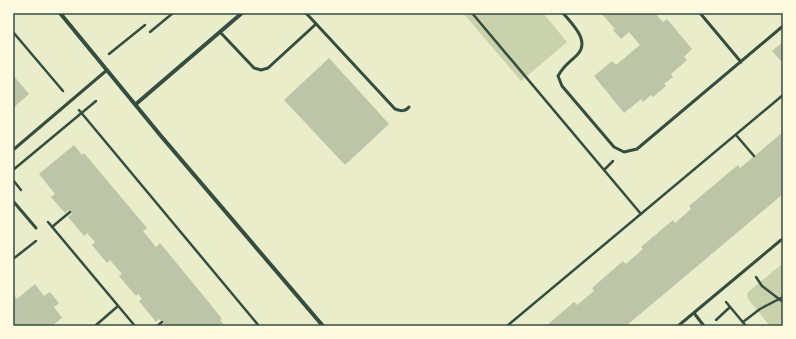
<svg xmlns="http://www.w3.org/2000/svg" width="796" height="339" font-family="'Roboto Condensed',sans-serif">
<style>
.green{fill:#cad2ad}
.building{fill:#bcc5a7}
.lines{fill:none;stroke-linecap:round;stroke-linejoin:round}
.path{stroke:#344e41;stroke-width:2.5}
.service{stroke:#344e41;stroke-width:3}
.minor{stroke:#344e41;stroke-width:4}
.neatline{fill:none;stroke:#344e41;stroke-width:1.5}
</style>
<rect width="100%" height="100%" fill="#e9edc9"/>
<!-- green -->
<g class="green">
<polygon points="463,13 543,13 567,42 521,81"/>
<polygon points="783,263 783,326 770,326 748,299 747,295 748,292"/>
</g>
<!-- building -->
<g class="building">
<polygon points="601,13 655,13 663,22 667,19 692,49 684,57 687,60 671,74 673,77 664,84 666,86 653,97 651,95 643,102 641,99 624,113 594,76 612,61 616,65 640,45 629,32 621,39 613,30 615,29"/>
<polygon points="783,42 783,59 781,61 772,51"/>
<polygon points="329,58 389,124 345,165 284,100"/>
<polygon points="13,75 29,94 13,108"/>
<polygon points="783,132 783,194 626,326 546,326 574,302 577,305 594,291 592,288 623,261 626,264 643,249 641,247 673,220 675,223 691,209 689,206 738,165 740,168"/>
<polygon points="74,145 82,155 84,153 147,228 143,231 156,247 160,243 211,305 222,319 220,320 225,326 162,326 164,324 159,319 156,322 139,301 142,299 138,294 136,296 119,276 122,274 110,260 107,263 92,245 95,242 87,233 84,236 68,217 72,214 68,210 65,213 51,197 55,194 39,174"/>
<polygon points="35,284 44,296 50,292 59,303 54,307 62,318 54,324 56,326 13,326 13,294 17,299"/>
</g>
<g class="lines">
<!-- path -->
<g class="path">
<polyline points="472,13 641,214"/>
<polyline points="13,32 63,91"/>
<polyline points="150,32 173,13"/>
<polyline points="109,54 145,25"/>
<polyline points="79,110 259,326"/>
<polyline points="736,135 754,156"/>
<polyline points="13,170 96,101"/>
<polyline points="604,170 613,161"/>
<polyline points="13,180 21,190"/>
<polyline points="48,222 135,326"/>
<polyline points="52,227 70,212"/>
<polyline points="13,259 36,241"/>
<polyline points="756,277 762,286 783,302"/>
<polyline points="726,302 746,326"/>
<polyline points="716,320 730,307"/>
<polyline points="743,322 760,309 783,297"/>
<polyline points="95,326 118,306"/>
<polyline points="157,326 162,322"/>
<polyline points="507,326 783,95"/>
</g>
<!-- service -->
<g class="service">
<path d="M306,13L395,109C401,111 405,112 409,107"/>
<path d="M563,13C572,24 591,41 577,55C569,63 564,65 558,76L562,86L614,147L624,152L637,149L783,26"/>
<polyline points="700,13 741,62"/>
<polyline points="220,32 254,68 261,70 268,68 316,24"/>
<polyline points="13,150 107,70"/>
<polyline points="13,201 36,228"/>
<polyline points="694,313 704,326"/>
<polyline points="678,326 781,240 783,240"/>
</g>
<!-- minor -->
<g class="minor">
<polyline points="60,13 161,136 323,326"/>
<polyline points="136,104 242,13"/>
</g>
</g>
<!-- border -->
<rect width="796" height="339" fill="none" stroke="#fefae0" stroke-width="28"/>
<rect x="14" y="14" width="768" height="311" class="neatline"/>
</svg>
